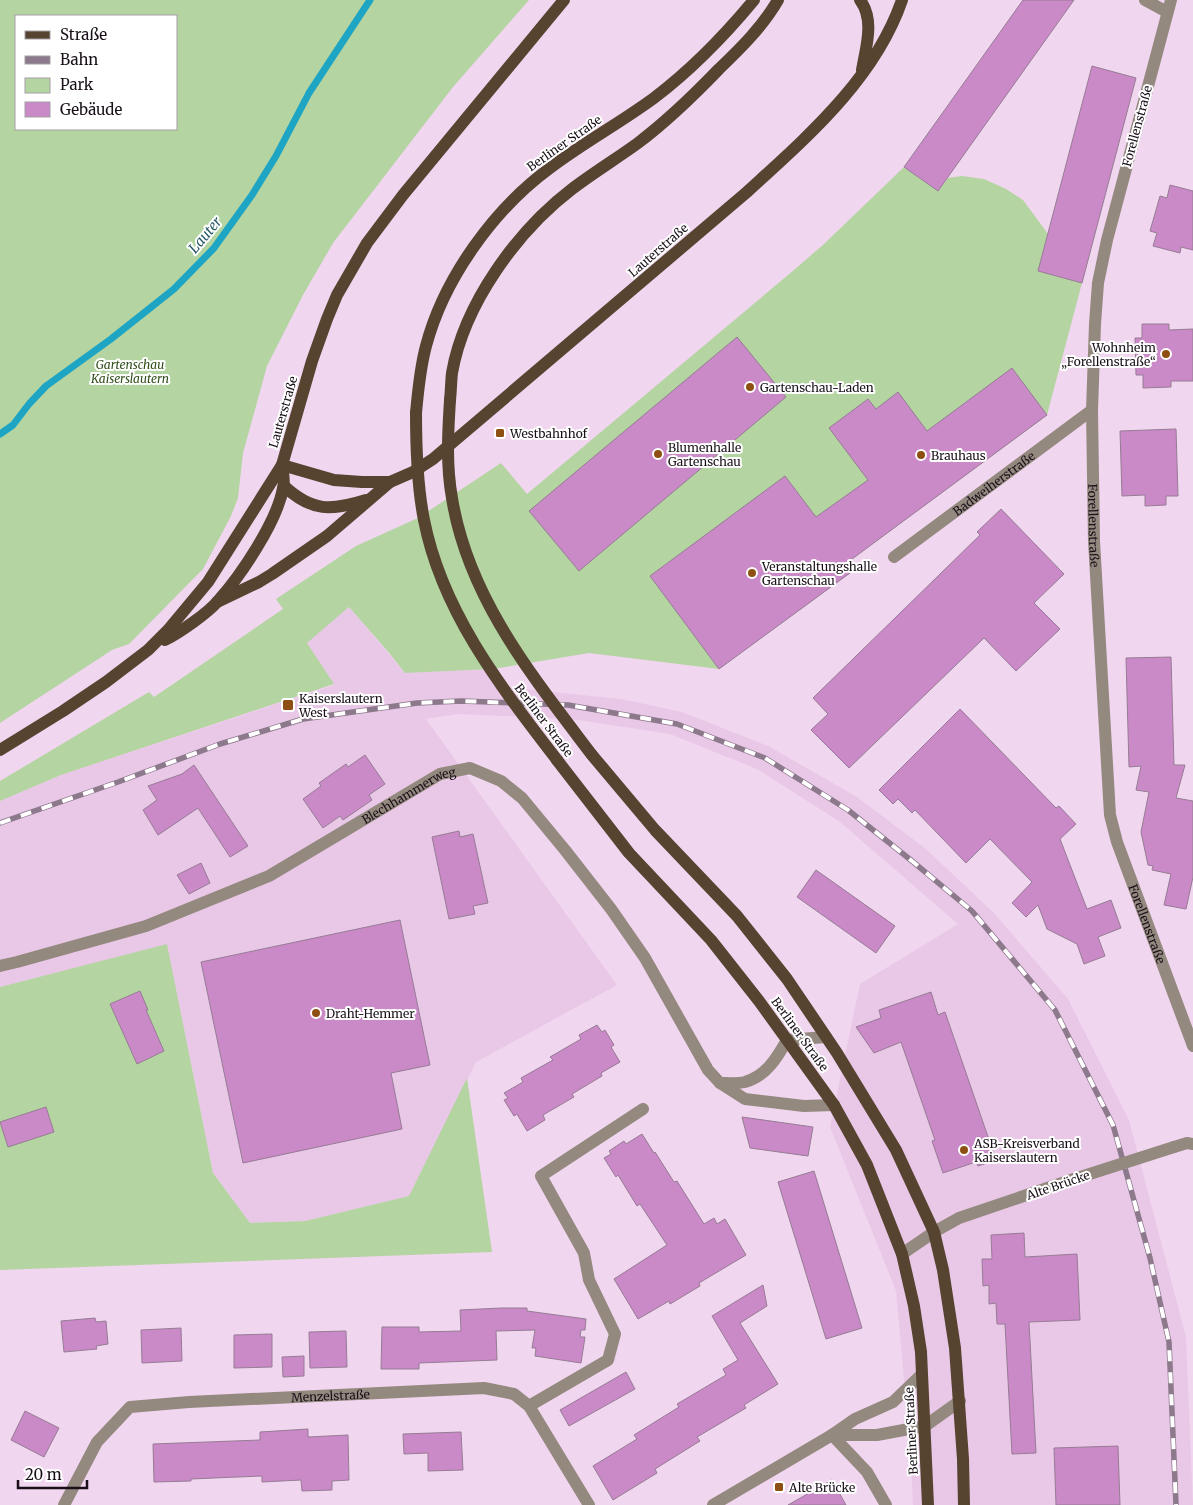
<svg xmlns="http://www.w3.org/2000/svg" width="1193" height="1505" font-family="Merriweather,serif">
<style>
.built{fill:#e9c8e7}
.green{fill:#b4d4a2;fill-rule:evenodd}
.lines{fill:none;stroke-linecap:round;stroke-linejoin:round}
.stream{stroke:#1fa5c4;stroke-width:7}
.building{fill:#ca89c7;stroke:#967c94}
.minor{stroke:#94897f;stroke-width:12}
.major{stroke:#564431;stroke-width:12}
.rail-casing{stroke:#8c798b;stroke-width:5.5}
.rail{stroke:#fff;stroke-width:4;stroke-dasharray:11;stroke-linecap:butt}
.minor-bridge{stroke:#94897f;stroke-width:12}
.major-bridge{stroke:#564431;stroke-width:12}
.poi-dot{fill:#8d5012;stroke:#fff;stroke-width:2}
.labels{text-anchor:middle;dominant-baseline:central;stroke-width:4;stroke-linejoin:round;paint-order:stroke}
.street-label{font-size:12px;fill:#190f18;stroke:#fff}
.poi-label{font-size:12px;fill:#190f18;stroke:#fff;text-anchor:start}
.park-label{font-size:12px;font-style:italic;fill:#304e1a;stroke:#fff}
.water-label{font-size:14px;font-style:italic;fill:#275866;stroke:#fff}
</style>
<rect width="100%" height="100%" fill="#f1d6ef"/>
<!-- built -->
<polygon class="built" points="349,607 405,673 493,669 493,686 621,699 682,712 770,747 857,797 926,849 995,914 1068,999 1129,1120 1186,1337 1193,1505 913,1505 910,1444 896,1291 830,1127 860,984 958,924 840,822 759,770 670,734 571,719 458,714 426,719 617,985 476,1062 409,1196 305,1221 250,1223 213,1173 167,945 0,987 0,801 61,775 334,685 306,643"/>
<!-- green -->
<g class="green">
<path d="M0,0H529L453,87L333,243L303,295L267,366L243,453L238,498L231,516L203,569L129,644L112,650L0,723ZM16,16H176V129H16Z"/>
<polygon points="904,167 938,191 948,178 962,176 984,179 1006,189 1023,200 1048,234 1038,271 1082,283 1047,415 860,553 857,550 846,558 854,570 719,669 589,653 493,669 405,673 390,654 349,607 307,643 334,684 61,775 0,801 0,781 149,692 154,697 283,609 276,599 356,546 418,518 501,463 527,494 794,270 824,244"/>
<polygon points="167,944 213,1173 250,1223 305,1221 409,1196 467,1078 492,1252 0,1270 0,987"/>
</g>
<g class="lines">
<!-- stream -->
<polyline class="stream" points="0,434 13,425 29,404 46,386 111,339 174,289 214,248 252,195 276,156 309,93 370,0"/>
</g>
<!-- building -->
<g class="building">
<polygon points="1023,0 1074,0 938,191 904,167"/>
<polygon points="1092,66 1136,78 1082,283 1038,271"/>
<polygon points="1170,185 1193,191 1193,250 1181,247 1180,253 1153,246 1157,233 1150,231 1160,196 1167,198"/>
<polygon points="1142,324 1169,324 1169,330 1193,329 1193,381 1171,381 1171,387 1143,388 1143,375 1136,375 1135,338 1142,338"/>
<polygon points="737,337 786,397 579,571 529,511"/>
<polygon points="1012,368 1047,415 848,562 854,570 719,669 650,576 785,476 816,517 868,480 829,428 868,399 876,409 898,392 927,431"/>
<polygon points="1176,429 1178,496 1166,496 1166,505 1145,506 1145,495 1122,496 1120,431"/>
<polygon points="1001,509 1064,574 1034,603 1060,629 1016,671 984,638 849,768 811,730 828,714 813,698 980,535 977,532"/>
<polygon points="1171,657 1174,765 1185,765 1176,798 1193,801 1193,877 1186,909 1164,905 1171,874 1152,870 1153,866 1148,865 1141,832 1149,792 1136,790 1141,766 1129,767 1126,658"/>
<polygon points="960,709 1056,808 1059,806 1076,824 1060,839 1087,909 1111,900 1121,928 1098,937 1105,956 1084,964 1077,944 1047,929 1038,905 1026,917 1012,903 1032,882 990,839 966,863 915,810 912,813 898,799 893,804 879,790"/>
<polygon points="365,755 385,784 369,795 372,800 343,820 340,816 323,828 303,799 321,786 319,783 346,764 348,767"/>
<polygon points="194,765 248,846 230,857 198,808 158,835 143,810 157,800 148,786 182,774"/>
<polygon points="459,831 460,837 473,834 488,903 473,906 475,914 449,919 432,837"/>
<polygon points="201,863 210,883 189,894 177,875"/>
<polygon points="816,870 895,926 876,953 797,897"/>
<polygon points="400,920 430,1065 391,1073 402,1129 243,1163 201,962"/>
<polygon points="140,991 148,1010 146,1010 164,1051 137,1064 110,1004"/>
<polygon points="931,992 938,1015 945,1012 996,1160 978,1166 976,1162 943,1173 932,1141 935,1140 901,1042 874,1053 856,1027 881,1018 879,1010"/>
<polygon points="597,1025 602,1032 605,1030 614,1045 611,1047 620,1062 601,1073 602,1076 572,1094 574,1097 543,1115 545,1120 527,1131 517,1114 514,1116 504,1100 508,1098 504,1093 523,1082 521,1078 553,1060 550,1057 581,1039 579,1035"/>
<polygon points="46,1107 54,1132 8,1147 0,1122"/>
<polygon points="742,1117 813,1127 808,1156 750,1148"/>
<polygon points="642,1134 654,1153 655,1152 674,1182 677,1181 704,1224 714,1218 717,1224 725,1219 746,1255 699,1283 700,1286 670,1304 669,1301 638,1319 614,1279 667,1245 640,1204 637,1206 618,1175 616,1177 604,1158 611,1154 609,1151 624,1141 626,1144"/>
<polygon points="814,1171 862,1328 826,1339 778,1182"/>
<polygon points="1024,1233 1025,1257 1077,1254 1080,1320 1029,1322 1036,1453 1012,1454 1005,1324 997,1324 996,1303 989,1304 989,1285 983,1286 982,1259 992,1259 991,1235"/>
<polygon points="763,1285 767,1306 740,1323 778,1384 744,1405 746,1408 697,1437 700,1441 655,1469 657,1473 613,1500 593,1466 637,1439 634,1435 679,1407 677,1404 726,1375 723,1369 738,1360 712,1316"/>
<polygon points="501,1308 527,1308 527,1311 586,1319 585,1330 581,1330 580,1337 585,1337 581,1363 535,1356 536,1348 532,1348 535,1330 496,1331 497,1360 419,1363 419,1369 381,1369 382,1327 419,1327 419,1332 461,1331 460,1310"/>
<polygon points="95,1318 96,1322 106,1321 108,1344 96,1346 97,1349 64,1352 61,1321"/>
<polygon points="181,1328 182,1361 142,1363 141,1330"/>
<polygon points="346,1331 347,1367 310,1368 309,1332"/>
<polygon points="272,1334 272,1367 234,1368 234,1335"/>
<polygon points="304,1356 304,1376 283,1377 282,1357"/>
<polygon points="626,1372 635,1389 569,1426 560,1410"/>
<polygon points="25,1411 59,1428 44,1457 11,1440"/>
<polygon points="308,1429 308,1437 348,1435 349,1480 332,1481 332,1490 302,1491 301,1480 262,1482 262,1476 191,1479 191,1481 154,1482 153,1444 260,1440 260,1432"/>
<polygon points="461,1432 463,1470 428,1471 428,1453 404,1454 403,1434"/>
<polygon points="1118,1446 1120,1505 1056,1505 1054,1448"/>
<polygon points="832,1480 846,1505 788,1505"/>
</g>
<g class="lines">
<!-- minor -->
<g class="minor">
<polyline points="1145,0 1167,12"/>
<path id="s1" d="M1171,0L1107,240L1098,283L1095,324L1092,410L1094,541L1110,815L1117,842L1193,1046"/>
<path id="s2" d="M894,557L1092,410"/>
<path id="s3" d="M0,966L17,962L146,926L269,876L440,774L470,768L501,781L522,798L565,850L611,909L645,958L708,1070L720,1083L745,1099L804,1106L834,1105"/>
<path d="M720,1083C728,1083 737,1084 745,1082C766,1076 777,1058 787,1040L826,1037"/>
<polyline points="1174,1147 1187,1143 1193,1144"/>
<polyline points="902,1254 934,1232 959,1218 1074,1179"/>
<polyline points="529,1406 608,1360 615,1334 589,1280 584,1253 541,1176 643,1109"/>
<polyline points="832,1435 877,1435 925,1426 960,1401"/>
<polyline points="832,1435 867,1472 886,1505"/>
<path id="s4" d="M64,1505L97,1442L130,1407L189,1402L484,1388L514,1394L529,1406L589,1505"/>
<polyline points="713,1505 832,1435 855,1419 893,1402 921,1375"/>
</g>
<!-- major -->
<g class="major">
<path d="M860,0C875,20 866,47 862,70"/>
<path d="M450,400C451,391 451,382 452,373C464,304 517,231 572,189C593,173 616,159 638,143C667,121 694,95 719,69C741,48 763,26 778,0"/>
<path d="M416,413C418,391 420,368 426,346C444,278 494,209 550,168C583,143 620,123 654,98C691,70 725,35 754,0"/>
<polyline points="282,465 334,480 362,482 390,482"/>
<path d="M284,486C312,512 331,511 366,500"/>
<path d="M217,602L259,582L272,574L327,536L390,482L413,472L433,459L747,192C807,137 875,79 902,0"/>
<path d="M165,640C179,633 208,613 218,601C241,575 277,522 283,488C285,481 283,473 282,465"/>
<polyline points="0,750 63,711 106,682 148,650 168,630 208,582 282,465 312,361 327,319 337,295 367,243 403,195 564,0"/>
<polyline points="592,755 655,830 737,916 787,979 837,1053 896,1150 934,1232 943,1270 955,1348 963,1459 964,1505"/>
<polyline points="557,760 629,853 711,940 759,1001 834,1105 867,1165 902,1254 914,1306 921,1352 928,1505"/>
</g>
<!-- rail casing -->
<g class="rail-casing">
<polyline id="rail" points="0,823 118,782 220,744 303,719 417,703 461,701 568,705 677,724 765,758 848,810 912,861 972,911 1055,1010 1113,1125 1150,1258 1169,1342 1176,1505"/>
</g>
<!-- rail -->
<use href="#rail" class="rail"/>
<!-- minor-bridge -->
<polyline class="minor-bridge" points="1074,1179 1174,1147"/>
<!-- major-bridge -->
<g class="major-bridge">
<path d="M450,400C448,432 446,465 452,498C468,598 533,677 592,755"/>
<path d="M416,413C416,449 417,485 424,520C442,612 501,687 557,760"/>
</g>
</g>
<!-- markers -->
<g class="poi-dot">
<circle cx="1166" cy="354" r="5"/>
<circle cx="750" cy="387" r="5"/>
<rect x="495" y="428" width="10" height="10" rx="2.5"/>
<circle cx="658" cy="454" r="5"/>
<circle cx="921" cy="455" r="5"/>
<circle cx="752" cy="573" r="5"/>
<rect x="282" y="699" width="12" height="12" rx="2.5"/>
<circle cx="316" cy="1013" r="5"/>
<circle cx="964" cy="1150" r="5"/>
<rect x="774" y="1482" width="10" height="10" rx="2.5"/>
</g>
<g class="labels">
<!-- street labels -->
<g class="street-label">
<text transform="translate(1137 126) rotate(-75)">Forellenstraße</text>
<text transform="translate(564 143) rotate(-35)">Berliner Straße</text>
<text transform="translate(658 250) rotate(-41)">Lauterstraße</text>
<text transform="translate(283 412) rotate(-74)">Lauterstraße</text>
<text stroke="none"><textPath href="#s2" startOffset="124">Badweiherstraße</textPath></text>
<text stroke="none"><textPath href="#s1" startOffset="535">Forellenstraße</textPath></text>
<text transform="translate(544 720) rotate(53)">Berliner Straße</text>
<text stroke="none"><textPath href="#s3" startOffset="446">Blechhammerweg</textPath></text>
<text stroke="none"><textPath href="#s1" startOffset="940">Forellenstraße</textPath></text>
<text transform="translate(800 1034) rotate(54)">Berliner Straße</text>
<text transform="translate(1058 1185) rotate(-19)">Alte Brücke</text>
<text stroke="none"><textPath href="#s4" startOffset="320">Menzelstraße</textPath></text>
<text transform="translate(911 1431) rotate(-93)">Berliner Straße</text>
</g>
<!-- poi labels -->
<g class="poi-label">
<text x="1156" y="347" text-anchor="end">Wohnheim<tspan x="1156" dy="14">„Forellenstraße“</tspan></text>
<text x="760" y="387">Gartenschau-Laden</text>
<text x="510" y="433">Westbahnhof</text>
<text x="668" y="447">Blumenhalle<tspan x="668" dy="14">Gartenschau</tspan></text>
<text x="931" y="455">Brauhaus</text>
<text x="762" y="566">Veranstaltungshalle<tspan x="762" dy="14">Gartenschau</tspan></text>
<text x="299" y="698">Kaiserslautern<tspan x="299" dy="14">West</tspan></text>
<text x="326" y="1013">Draht-Hemmer</text>
<text x="974" y="1143">ASB-Kreisverband<tspan x="974" dy="14">Kaiserslautern</tspan></text>
<text x="789" y="1487">Alte Brücke</text>
</g>
<!-- park labels -->
<g class="park-label">
<text x="130" y="364">Gartenschau<tspan x="130" dy="14">Kaiserslautern</tspan></text>
</g>
<!-- water labels -->
<g class="water-label">
<text transform="translate(205 235) rotate(-50)">Lauter</text>
</g>
</g>
<!-- legend -->
<rect x="15" y="15" width="162" height="115" fill="#ffffff" stroke="#a39fa3"/>
<rect x="25" y="31" width="25" height="8" fill="#564431" stroke="#a39fa3"/>
<text x="60" y="40" font-size="15" fill="#190f18">Straße</text>
<rect x="25" y="56" width="25" height="8" fill="#8c798b" stroke="#a39fa3"/>
<text x="60" y="65" font-size="15" fill="#190f18">Bahn</text>
<rect x="25" y="78" width="25" height="15" fill="#b4d4a2" stroke="#a39fa3"/>
<text x="60" y="90" font-size="15" fill="#190f18">Park</text>
<rect x="25" y="102" width="25" height="15" fill="#ca89c7" stroke="#a39fa3"/>
<text x="60" y="115" font-size="15" fill="#190f18">Gebäude</text>
<!-- scale -->
<path d="M18 1480v8h69v-8" fill="none" stroke="#190f18" stroke-width="2.5"/>
<text x="25" y="1480" font-size="15" fill="#190f18" stroke="#ffffff" stroke-width="4" paint-order="stroke">20 m</text>
</svg>
